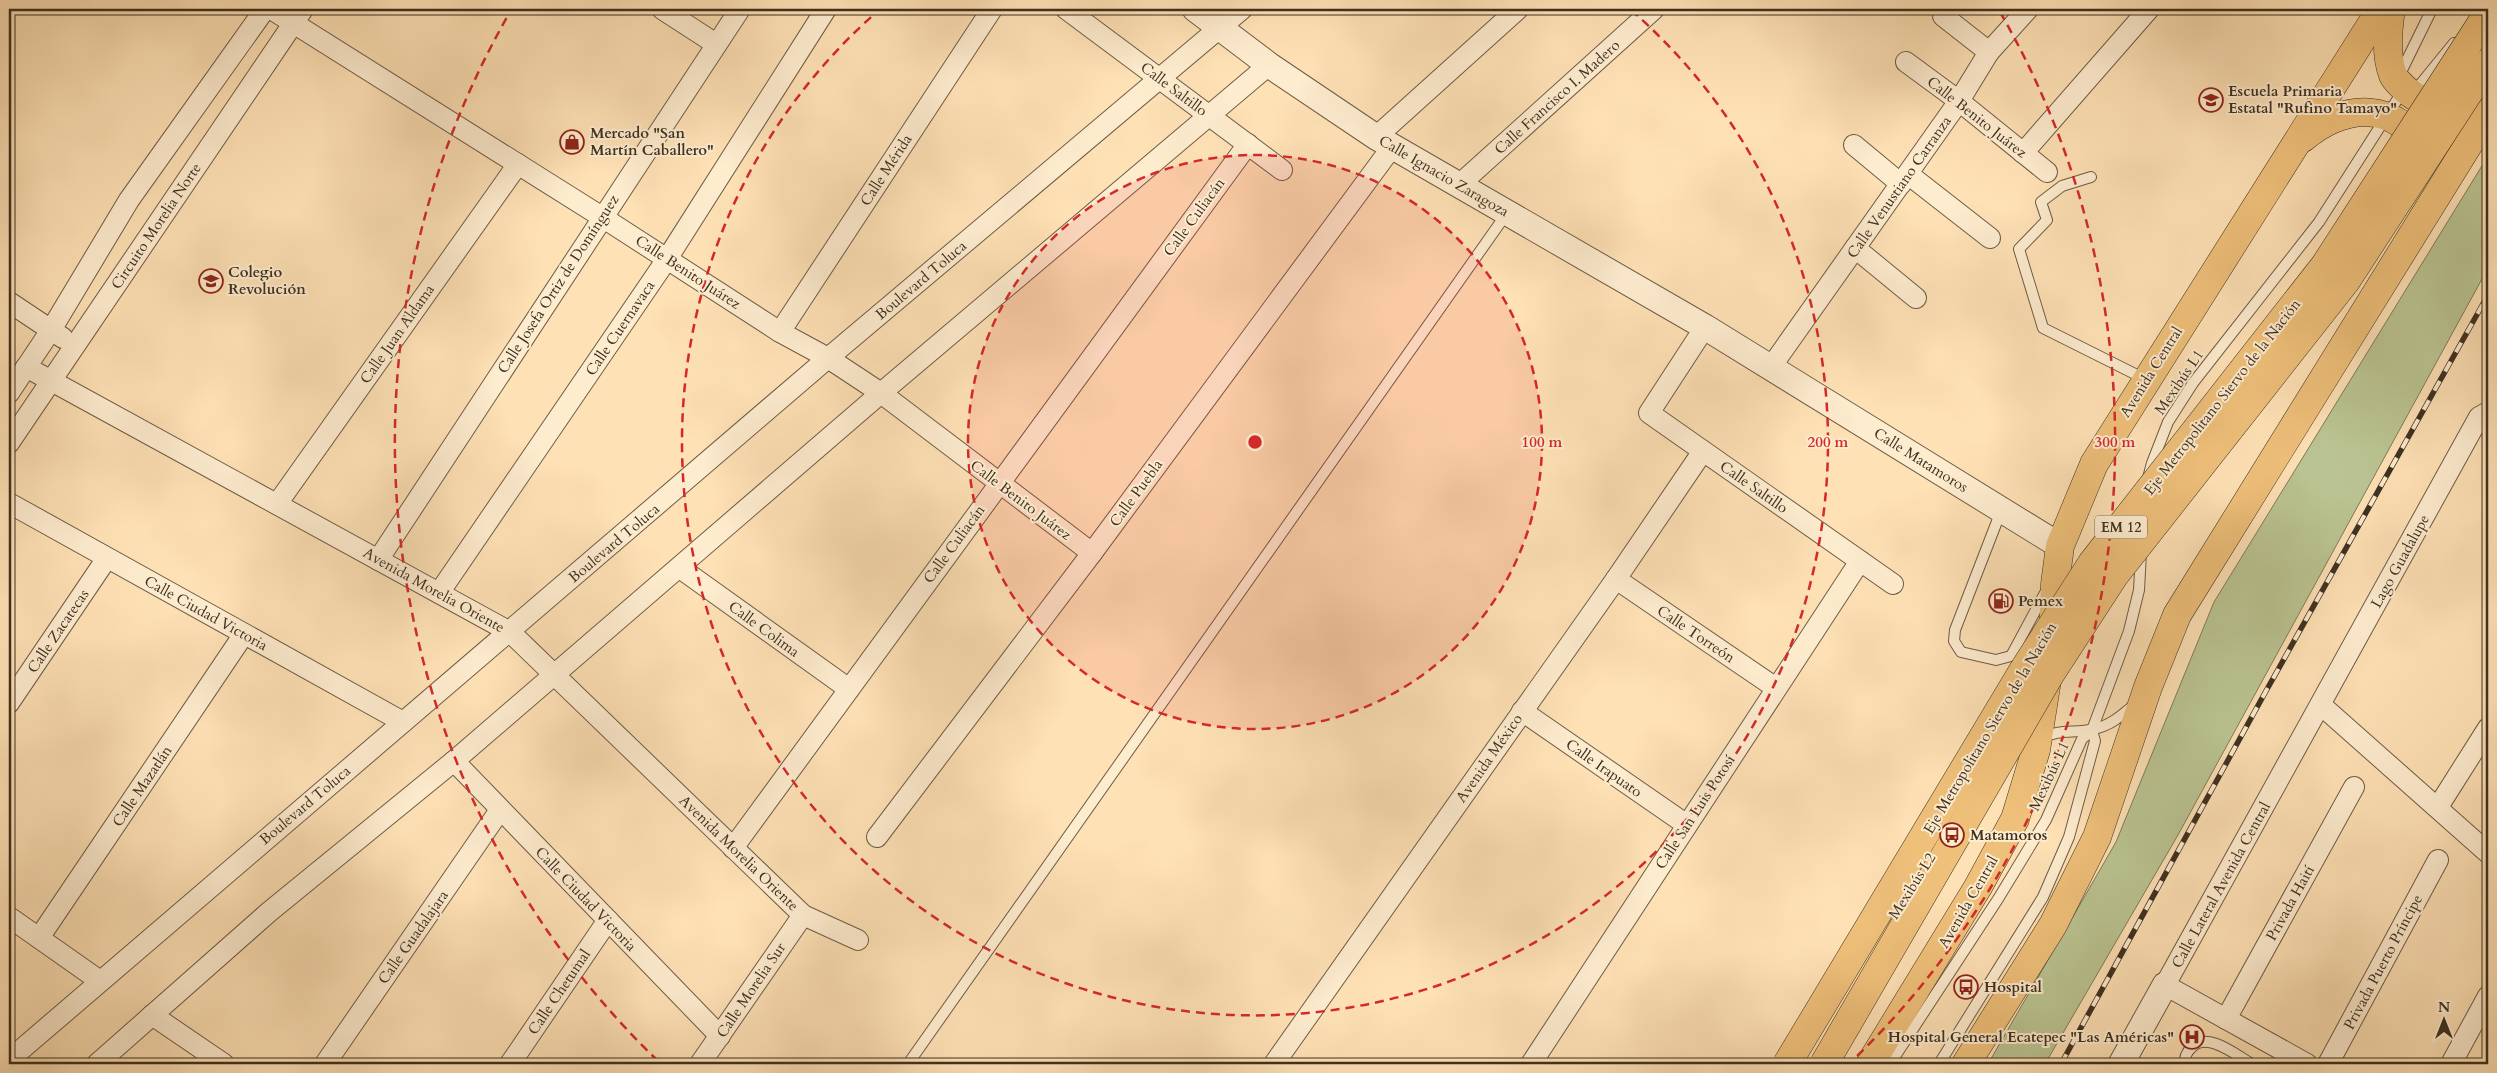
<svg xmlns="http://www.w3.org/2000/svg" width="2497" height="1073" font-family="Cardo,serif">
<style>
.green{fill:#bac492;stroke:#7c7a5a}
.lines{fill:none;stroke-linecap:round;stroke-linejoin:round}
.service-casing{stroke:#6e5c46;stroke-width:12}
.minor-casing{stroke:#6e5c46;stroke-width:22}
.tertiary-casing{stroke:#6e5c46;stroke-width:27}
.trunk-casing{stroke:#3e3021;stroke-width:29}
.service{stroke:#feeccf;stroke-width:10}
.minor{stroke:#feeccf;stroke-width:20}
.tertiary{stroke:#feeccf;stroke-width:25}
.trunk{stroke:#efc07a;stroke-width:28}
.rail-casing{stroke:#3e3021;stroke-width:5.5}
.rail{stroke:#feeccf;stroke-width:4;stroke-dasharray:11;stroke-linecap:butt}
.motorway-bridge-casing{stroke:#3e3021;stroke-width:29;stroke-linecap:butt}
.motorway-bridge{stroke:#efc07a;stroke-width:28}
.ring{fill:none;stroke:#d62828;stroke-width:2.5;stroke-dasharray:9 6}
.labels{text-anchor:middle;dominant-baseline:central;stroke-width:4;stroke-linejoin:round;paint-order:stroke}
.shield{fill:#feeccf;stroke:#786855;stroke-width:1}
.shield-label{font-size:14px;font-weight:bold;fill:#3e3021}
.street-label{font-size:15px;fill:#3e3021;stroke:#feeccf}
.poi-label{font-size:15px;font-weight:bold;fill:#3e3021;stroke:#feeccf;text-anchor:start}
.centre{fill:#d62828;stroke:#feeccf;stroke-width:2.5}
.ring-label{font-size:15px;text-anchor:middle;font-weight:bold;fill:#d62828;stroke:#feeccf;stroke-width:4;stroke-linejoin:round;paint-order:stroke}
</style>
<rect width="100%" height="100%" fill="#fee1b5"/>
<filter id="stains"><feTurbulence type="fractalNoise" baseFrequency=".004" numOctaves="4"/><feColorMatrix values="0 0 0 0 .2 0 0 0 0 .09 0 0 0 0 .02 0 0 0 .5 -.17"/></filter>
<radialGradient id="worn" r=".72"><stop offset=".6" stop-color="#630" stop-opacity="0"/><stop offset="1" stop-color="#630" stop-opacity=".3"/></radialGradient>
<!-- green -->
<polygon class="green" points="2488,156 2488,268 2178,835 2045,1064 1988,1064 2116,842 2214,602"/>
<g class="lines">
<!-- service casing -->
<g class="service-casing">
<g id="service">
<polyline points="2410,91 2419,86 2454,43"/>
<polyline points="2091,177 2062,186 2041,202 2047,220 2019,249 2043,328 2145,379"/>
<polyline points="2148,478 2152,463 2168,422 2193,383 2319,222 2399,97 2401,72 2432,9"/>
<polyline points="2001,511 1955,630 1954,641 1961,652 1996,660 2011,656 2046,591"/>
<path d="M2040,739C2060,728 2074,734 2094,729C2111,725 2121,716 2134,705"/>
<polyline points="908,1064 1507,213"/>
<polyline points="1890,1064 1998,899 2046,820 2082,739 2092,730 2129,631 2139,590 2141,552"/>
<polyline points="1939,1064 2043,897 2069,837 2095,741 2092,730"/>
<path d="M2185,1064C2184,1058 2187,1051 2192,1047C2208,1031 2237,1056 2252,1064"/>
</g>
</g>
<!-- minor casing -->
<g class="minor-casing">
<g id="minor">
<polyline points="271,9 602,217 780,332 828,358 881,393 1092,553"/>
<polyline points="662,9 716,44"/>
<polyline points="1066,9 1282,170"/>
<polyline points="1943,16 1989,52"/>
<polyline points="1906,62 1959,101 2047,172"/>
<polyline points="1376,137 1518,9"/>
<polyline points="1854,145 1901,184"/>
<polyline points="2023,153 2149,9"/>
<polyline points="1908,174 1990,238"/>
<polyline points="1459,185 1654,9"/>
<polyline points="1855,248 1916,298"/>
<polyline points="9,302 63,338"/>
<polyline points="1705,327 1649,413 1893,584"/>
<polyline points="780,332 992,9"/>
<polyline points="26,367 510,632 803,915 858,940"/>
<polyline points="1771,367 1959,101 1989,52 2028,9"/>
<polyline points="9,393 51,330 129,200 265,9"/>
<polyline points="9,443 303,9"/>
<polyline points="9,503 403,722"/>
<polyline points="277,504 518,164"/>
<polyline points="378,560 740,9"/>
<polyline points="680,568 849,689"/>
<polyline points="1616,579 1776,688"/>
<polyline points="439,593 667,259 826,9"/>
<polyline points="9,703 107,558"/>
<polyline points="2321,705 2488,853"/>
<polyline points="1522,711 1687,825"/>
<polyline points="454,761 720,1036"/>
<polyline points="2438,807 2488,728"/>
<polyline points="877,837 1092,553 1392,147"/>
<polyline points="733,848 1248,144"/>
<polyline points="9,917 100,981"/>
<polyline points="39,938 244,634"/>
<polyline points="152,1015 224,1064"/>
<polyline points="2226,1019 2354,787"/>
<polyline points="9,1060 828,358 1242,9"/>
<polyline points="97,1064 269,912 454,761 881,393 1269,65"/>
<polyline points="325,1064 500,810"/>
<polyline points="510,1064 608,920"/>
<polyline points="700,1064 803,915"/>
<polyline points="1274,1064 1616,579 1703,451"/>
<polyline points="1531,1064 1860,561"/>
<polyline points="2307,1064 2165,985 2479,417 2488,412"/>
<polyline points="2328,1064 2438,860"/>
<polyline points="2451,1064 2488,996"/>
</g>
</g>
<!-- tertiary casing -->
<g class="tertiary-casing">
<g id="tertiary">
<polyline points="1195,9 1269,65 1376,137 1705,327 2060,546"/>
<polyline points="2121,1064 2165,985"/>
</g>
</g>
<!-- trunk casing -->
<g class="trunk-casing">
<g id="trunk">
<path d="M2391,9C2388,29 2385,55 2393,75C2395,80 2401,85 2405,89C2430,112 2461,106 2488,92"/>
<path d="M2303,138C2344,104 2396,99 2424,152"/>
<polyline points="2053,632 2055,584 2060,546 2094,464 2381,9"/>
<polyline points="1870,1064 1978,887 2015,819 2036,750 2047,680"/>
<polyline points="1966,1064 2053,925 2097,837 2148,687 2177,615 2488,113"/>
</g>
</g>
<!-- service -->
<use href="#service" class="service"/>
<!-- minor -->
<use href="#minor" class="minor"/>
<!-- tertiary -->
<use href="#tertiary" class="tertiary"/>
<!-- trunk -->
<use href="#trunk" class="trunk"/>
<!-- rail casing -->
<g class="rail-casing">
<polyline id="rail" points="2061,1064 2266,691 2488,295"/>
</g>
<!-- rail -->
<use href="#rail" class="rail"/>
<!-- motorway-bridge casing -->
<g class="motorway-bridge-casing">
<g id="motorway-bridge">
<polyline points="1787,1064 2024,669 2092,563 2325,265 2488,13"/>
<polyline points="1824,1064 2051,673 2114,576 2346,281 2488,63"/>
</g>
</g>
<!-- motorway-bridge -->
<use href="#motorway-bridge" class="motorway-bridge"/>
</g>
<!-- distance rings -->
<circle cx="1255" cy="442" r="287" fill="#d62828" fill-opacity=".12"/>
<g class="ring">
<circle cx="1255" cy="442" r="287"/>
<path d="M1631 10A573 573 0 1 1 879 10"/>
<path d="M658 1061A860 860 0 0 1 510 12M2000 12A860 860 0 0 1 1852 1061"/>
</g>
<!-- icons -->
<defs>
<g id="school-ring" transform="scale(1.25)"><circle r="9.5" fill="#feeccf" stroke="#8f2418" stroke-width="1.5"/><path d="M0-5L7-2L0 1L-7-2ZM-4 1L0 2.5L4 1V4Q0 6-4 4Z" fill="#8f2418"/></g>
<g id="shop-ring" transform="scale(1.25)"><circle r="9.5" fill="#feeccf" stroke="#8f2418" stroke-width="1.5"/><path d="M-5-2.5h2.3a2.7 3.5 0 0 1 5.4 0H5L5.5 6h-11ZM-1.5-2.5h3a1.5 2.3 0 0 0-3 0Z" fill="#8f2418"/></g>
<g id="fuel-ring" transform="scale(1.25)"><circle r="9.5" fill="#feeccf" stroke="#8f2418" stroke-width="1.5"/><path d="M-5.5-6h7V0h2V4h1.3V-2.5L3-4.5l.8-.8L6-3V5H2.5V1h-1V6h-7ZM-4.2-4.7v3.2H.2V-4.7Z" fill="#8f2418"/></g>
<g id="bus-ring" transform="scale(1.25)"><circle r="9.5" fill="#feeccf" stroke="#8f2418" stroke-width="1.5"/><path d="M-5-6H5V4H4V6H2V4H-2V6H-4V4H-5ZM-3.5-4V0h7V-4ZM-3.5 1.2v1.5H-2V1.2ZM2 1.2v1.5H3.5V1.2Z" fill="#8f2418"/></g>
<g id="hospital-ring" transform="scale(1.25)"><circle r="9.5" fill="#feeccf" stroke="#8f2418" stroke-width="1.5"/><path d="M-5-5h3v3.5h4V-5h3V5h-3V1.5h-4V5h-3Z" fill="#8f2418"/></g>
</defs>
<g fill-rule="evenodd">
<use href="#school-ring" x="2211" y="100"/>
<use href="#shop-ring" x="572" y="142"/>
<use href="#school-ring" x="211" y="281"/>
<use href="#fuel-ring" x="2001" y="601"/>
<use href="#bus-ring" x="1952" y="835"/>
<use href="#bus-ring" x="1966" y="987"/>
<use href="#hospital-ring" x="2192" y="1037"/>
</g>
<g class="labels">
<!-- shield labels -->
<rect class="shield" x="2095" y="515.5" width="52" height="23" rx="4"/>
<g class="shield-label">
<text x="2121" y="527">EM 12</text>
</g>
<!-- street labels -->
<g class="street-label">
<text transform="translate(1174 89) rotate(37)">Calle Saltillo</text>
<text transform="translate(1557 97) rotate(-42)">Calle Francisco I. Madero</text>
<text transform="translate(1977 117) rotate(38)">Calle Benito Juárez</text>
<text transform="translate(886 170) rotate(-57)">Calle Mérida</text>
<text transform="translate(1444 176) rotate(30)">Calle Ignacio Zaragoza</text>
<text transform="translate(1899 187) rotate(-55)">Calle Venustiano Carranza</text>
<text transform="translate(1194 217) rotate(-54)">Calle Culiacán</text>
<text transform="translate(156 226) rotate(-56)">Circuito Morelia Norte</text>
<text transform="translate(688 272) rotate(33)">Calle Benito Juárez</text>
<text transform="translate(921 280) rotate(-40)">Boulevard Toluca</text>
<text transform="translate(558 284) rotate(-57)">Calle Josefa Ortiz de Domínguez</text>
<text transform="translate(620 328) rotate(-56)">Calle Cuernavaca</text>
<text transform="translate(397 334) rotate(-55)">Calle Juan Aldama</text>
<text transform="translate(2151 372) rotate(-58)">Avenida Central</text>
<text transform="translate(2179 382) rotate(-56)">Mexibús L1</text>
<text transform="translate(2222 397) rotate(-52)">Eje Metropolitano Siervo de la Nación</text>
<text transform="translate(1921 460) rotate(32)">Calle Matamoros</text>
<text transform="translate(1754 487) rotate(35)">Calle Saltillo</text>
<text transform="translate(1136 493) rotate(-54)">Calle Puebla</text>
<text transform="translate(1021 500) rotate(37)">Calle Benito Juárez</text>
<text transform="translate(614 543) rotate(-40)">Boulevard Toluca</text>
<text transform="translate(954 544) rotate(-54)">Calle Culiacán</text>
<text transform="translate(2400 561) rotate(-61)">Lago Guadalupe</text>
<text transform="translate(434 590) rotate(29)">Avenida Morelia Oriente</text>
<text transform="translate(206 613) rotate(29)">Calle Ciudad Victoria</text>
<text transform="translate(764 629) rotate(36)">Calle Colima</text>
<text transform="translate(58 631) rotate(-56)">Calle Zacatecas</text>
<text transform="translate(1696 634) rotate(34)">Calle Torreón</text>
<text transform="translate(1990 728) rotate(-59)">Eje Metropolitano Siervo de la Nación</text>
<text transform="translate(1489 758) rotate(-55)">Avenida México</text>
<text transform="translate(1604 768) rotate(35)">Calle Irapuato</text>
<text transform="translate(2049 776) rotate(-65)">Mexibús L1</text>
<text transform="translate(142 786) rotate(-56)">Calle Mazatlán</text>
<text transform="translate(305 805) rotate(-40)">Boulevard Toluca</text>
<text transform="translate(1695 812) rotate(-57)">Calle San Luis Potosí</text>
<text transform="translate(739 853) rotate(44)">Avenida Morelia Oriente</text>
<text transform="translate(2221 885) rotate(-61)">Calle Lateral Avenida Central</text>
<text transform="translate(1912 886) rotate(-58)">Mexibús L2</text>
<text transform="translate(586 899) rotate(46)">Calle Ciudad Victoria</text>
<text transform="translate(1968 902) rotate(-60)">Avenida Central</text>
<text transform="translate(2290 903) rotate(-61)">Privada Haití</text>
<text transform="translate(413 937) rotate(-55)">Calle Guadalajara</text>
<text transform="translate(2383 962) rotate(-62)">Privada Puerto Príncipe</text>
<text transform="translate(751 990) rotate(-56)">Calle Morelia Sur</text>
<text transform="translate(559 992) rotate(-56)">Calle Chetumal</text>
</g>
<!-- poi labels -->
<g class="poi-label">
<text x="2228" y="91">Escuela Primaria<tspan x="2228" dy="17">Estatal "Rufino Tamayo"</tspan></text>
<text x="590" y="133">Mercado "San<tspan x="590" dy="17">Martín Caballero"</tspan></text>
<text x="228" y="272">Colegio<tspan x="228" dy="17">Revolución</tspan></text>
<text x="2018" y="601">Pemex</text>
<text x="1970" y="835">Matamoros</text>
<text x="1984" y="987">Hospital</text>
<text x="2174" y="1037" text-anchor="end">Hospital General Ecatepec "Las Américas"</text>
</g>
</g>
<circle cx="1255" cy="442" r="8" class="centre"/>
<g class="ring-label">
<text x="1542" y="447">100 m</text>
<text x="1828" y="447">200 m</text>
<text x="2115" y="447">300 m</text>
</g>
<!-- margin -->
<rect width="2497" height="1073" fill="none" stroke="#fee1b5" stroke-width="30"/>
<rect x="10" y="10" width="2477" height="1053" fill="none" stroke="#3e3021" stroke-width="2.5"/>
<rect x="15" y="15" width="2467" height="1043" fill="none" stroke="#3e3021"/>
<!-- north arrow -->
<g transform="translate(2444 1020)" stroke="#feeccf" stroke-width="4" paint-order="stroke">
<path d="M0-4L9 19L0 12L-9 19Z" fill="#3e3021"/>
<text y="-8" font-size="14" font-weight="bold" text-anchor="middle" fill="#3e3021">N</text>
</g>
<rect width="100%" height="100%" filter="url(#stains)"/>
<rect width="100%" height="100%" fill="url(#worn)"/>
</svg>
